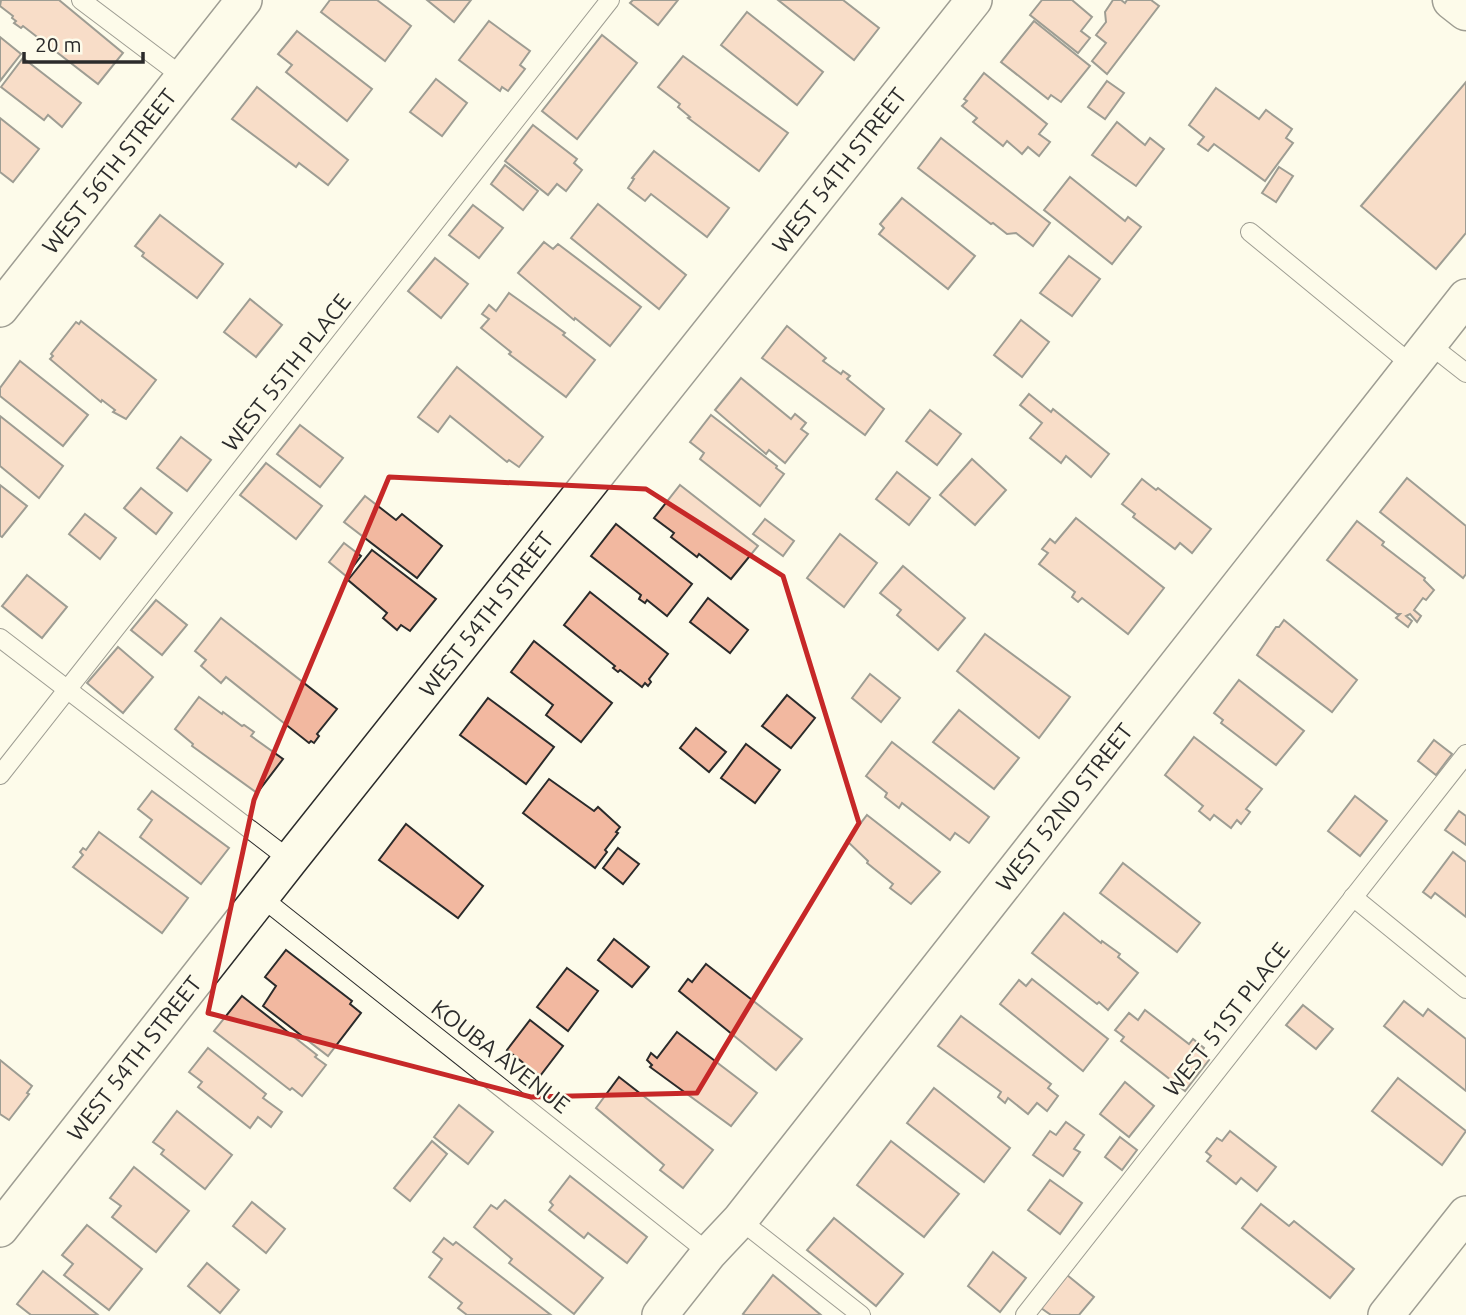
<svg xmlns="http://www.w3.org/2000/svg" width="1466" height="1315" font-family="Ubuntu,sans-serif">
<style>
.building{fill:#f2b8a0;stroke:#2b2b2b;stroke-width:2}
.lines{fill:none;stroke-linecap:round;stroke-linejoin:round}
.service-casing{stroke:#2b2b2b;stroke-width:20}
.minor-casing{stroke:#2b2b2b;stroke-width:38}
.tertiary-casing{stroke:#2b2b2b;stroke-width:41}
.service{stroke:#fdfbea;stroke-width:18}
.minor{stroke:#fdfbea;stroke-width:35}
.tertiary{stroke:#fdfbea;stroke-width:38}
.marked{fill:none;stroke:#c62828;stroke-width:5;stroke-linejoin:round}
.labels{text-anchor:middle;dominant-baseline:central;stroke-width:5;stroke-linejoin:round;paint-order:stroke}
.street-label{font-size:23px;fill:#2b2b2b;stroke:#fdfbea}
</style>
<rect width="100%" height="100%" fill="#fdfbea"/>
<!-- building -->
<g class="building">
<polygon points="1,0 59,0 123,53 98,84 23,26 21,28 14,23 16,21 12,18 13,16 0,6"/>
<polygon points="330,0 377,0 411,26 385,61 321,12"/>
<polygon points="427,0 471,0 454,22"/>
<polygon points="633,0 678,0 658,25 630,3"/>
<polygon points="778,0 843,0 879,28 854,60"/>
<polygon points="1042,0 1072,0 1092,17 1081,31 1090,38 1078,53 1030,15"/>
<polygon points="1113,0 1121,0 1125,3 1127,0 1151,0 1159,6 1107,74 1092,61 1106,43 1096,35 1106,22 1105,12"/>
<polygon points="747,12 823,72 797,105 721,45"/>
<polygon points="489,21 530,51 520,65 525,69 508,91 502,87 500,91 459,60"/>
<polygon points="1034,21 1090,66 1061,102 1051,95 1048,99 1001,62"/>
<polygon points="297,31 372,89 347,121 286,72 292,65 278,54"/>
<polygon points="602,35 637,63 577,139 542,111"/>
<polygon points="0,37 21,54 0,81"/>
<polygon points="683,56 788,133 759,171 688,118 690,117 678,107 680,104 658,87"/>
<polygon points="23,58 81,103 62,127 48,115 44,120 1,87"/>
<polygon points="984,73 1047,124 1039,134 1050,142 1039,156 1028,147 1022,154 1007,141 1003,146 973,122 977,118 962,106 967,101 964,99"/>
<polygon points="436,79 467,103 442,136 410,112"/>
<polygon points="1107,81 1124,93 1105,119 1088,107"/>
<polygon points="1466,82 1466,233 1436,269 1361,206"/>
<polygon points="257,87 348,160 328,185 299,163 296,167 232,119"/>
<polygon points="1216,88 1259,119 1266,110 1292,129 1286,138 1293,143 1265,181 1214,144 1208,151 1198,144 1204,137 1189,125"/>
<polygon points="0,118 39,149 13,182 0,172"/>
<polygon points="1117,122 1145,145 1150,138 1164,149 1136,186 1092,155"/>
<polygon points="533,125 577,159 574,163 582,170 566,191 557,184 548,195 505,161"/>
<polygon points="941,138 1050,223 1033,246 1016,233 1007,234 993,223 991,224 918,168"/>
<polygon points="654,151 729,208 707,237 651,194 645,201 628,188 634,179 632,178"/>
<polygon points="505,165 538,191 523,210 491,184"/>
<polygon points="1279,167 1293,176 1276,202 1262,193"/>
<polygon points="1070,177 1125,221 1128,217 1141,227 1112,264 1044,210"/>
<polygon points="902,198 975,256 948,289 879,234 884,228 880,224"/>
<polygon points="598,204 686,275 659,309 571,238"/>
<polygon points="473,205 503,228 479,258 449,235"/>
<polygon points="160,215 223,264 197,298 142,256 144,253 135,246"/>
<polygon points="544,242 553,249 558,244 641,307 610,346 575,318 574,320 518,273"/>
<polygon points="1069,256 1100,279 1072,316 1040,293"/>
<polygon points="435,258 468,284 441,318 408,291"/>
<polygon points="509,293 565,333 563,335 595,360 566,397 509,354 511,352 481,328 489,319 482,314 489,305 496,311"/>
<polygon points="250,299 282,325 256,357 224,332"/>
<polygon points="1021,320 1049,342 1022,377 994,355"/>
<polygon points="81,321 156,380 126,419 113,412 115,410 102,400 101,402 50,359 53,356 51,354 76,322 79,324"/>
<polygon points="787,326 826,358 823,361 841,374 843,371 850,376 847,379 884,409 865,435 762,358"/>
<polygon points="20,361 88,415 63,446 0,396 0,388"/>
<polygon points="457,367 543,437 519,467 509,460 507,462 450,416 438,432 418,417"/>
<polygon points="741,378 791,419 795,414 806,423 801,429 808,434 785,463 769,450 766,454 715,410"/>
<polygon points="1029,394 1051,412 1053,409 1109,454 1091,477 1066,456 1061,463 1030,438 1042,423 1020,405"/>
<polygon points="930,410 961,434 937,465 906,441"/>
<polygon points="711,415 777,466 776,468 784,474 760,506 700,459 704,453 690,442"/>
<polygon points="0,416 63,466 39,498 0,466"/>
<polygon points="300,425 343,458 320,487 277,454"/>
<polygon points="181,437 211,460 187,491 157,468"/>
<polygon points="972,459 1006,490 975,525 940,495"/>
<polygon points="266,463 322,506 296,539 240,495"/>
<polygon points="897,472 930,498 909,525 876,499"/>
<polygon points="1407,478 1466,526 1466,574 1463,578 1380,512"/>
<polygon points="1142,479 1156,490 1158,488 1211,529 1192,553 1180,543 1175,549 1133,517 1135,514 1122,504"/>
<polygon points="0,485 27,506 2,537 0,536"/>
<polygon points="680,485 758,546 731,579 699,554 697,557 671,537 674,533 654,518"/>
<polygon points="141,488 172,513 156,534 124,508"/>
<polygon points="365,496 396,520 402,514 442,546 417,578 344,522"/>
<polygon points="85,514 116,538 100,559 69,534"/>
<polygon points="1076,518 1164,588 1128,634 1082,598 1078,602 1072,597 1075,592 1039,564 1048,553 1042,549 1050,539 1055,543"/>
<polygon points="765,519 794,541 783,556 753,534"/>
<polygon points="1357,521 1384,542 1382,545 1425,578 1424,580 1434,590 1426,600 1423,598 1414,610 1421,616 1417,622 1410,614 1406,616 1412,621 1408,627 1396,618 1400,614 1397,614 1327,560"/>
<polygon points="616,524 692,584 667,616 647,600 645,603 639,599 641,595 591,556"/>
<polygon points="840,534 877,563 844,607 807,578"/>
<polygon points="344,543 361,556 346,576 329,562"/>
<polygon points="372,550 436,599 410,631 401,625 397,630 383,618 387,613 348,580"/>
<polygon points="903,566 965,618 938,650 897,615 901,610 880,593"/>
<polygon points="27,575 67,607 42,638 2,606"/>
<polygon points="590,592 668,654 649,679 651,682 648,686 645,683 642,687 620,670 618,672 613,668 615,666 564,625"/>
<polygon points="708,598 748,630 730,653 690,622"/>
<polygon points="156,600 187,625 162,655 131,630"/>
<polygon points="221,618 337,709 317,734 319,736 314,743 311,741 309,743 226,677 221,683 201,666 206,660 195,651"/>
<polygon points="1284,620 1357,680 1332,712 1257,655 1276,627 1279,627"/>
<polygon points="985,634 1070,697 1039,738 957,671"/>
<polygon points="534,641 612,703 581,742 546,715 553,705 511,672"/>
<polygon points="118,647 153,677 123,713 87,683"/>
<polygon points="870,674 900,698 881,722 852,698"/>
<polygon points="1239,680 1304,731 1276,765 1221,723 1223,720 1214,713"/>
<polygon points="787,695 815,718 791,748 762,726"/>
<polygon points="199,697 222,714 223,712 242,726 244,725 254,732 251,736 283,759 257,793 192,746 193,744 175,729"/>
<polygon points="488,698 554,747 526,784 460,735"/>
<polygon points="959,710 1019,758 994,789 933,742"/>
<polygon points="696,728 726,752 709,772 680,748"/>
<polygon points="1194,737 1262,789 1246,809 1250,812 1241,824 1237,820 1231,828 1214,815 1210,820 1199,811 1203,806 1165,775"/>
<polygon points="1434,740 1452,754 1436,775 1418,761"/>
<polygon points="892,742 989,817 969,843 955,833 950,840 902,803 899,808 885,797 887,793 866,776"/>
<polygon points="746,744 780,770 755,803 721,778"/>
<polygon points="549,779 594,811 598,807 620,827 616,832 618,833 605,850 607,852 595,868 523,813"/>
<polygon points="152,791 229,848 201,884 140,837 152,820 138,809"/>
<polygon points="1355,796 1387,821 1360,856 1328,831"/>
<polygon points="1459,811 1466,816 1466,845 1445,830"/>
<polygon points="867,815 940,872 911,904 890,888 893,884 867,863 868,861 847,841"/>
<polygon points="406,824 483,886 458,918 379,860"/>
<polygon points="99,832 188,898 162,933 73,867 83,855 80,852 83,848 86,850"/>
<polygon points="618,848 639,864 623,884 603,868"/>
<polygon points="1453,852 1466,862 1466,917 1435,893 1431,898 1423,892"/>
<polygon points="1123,863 1200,923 1177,952 1100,893"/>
<polygon points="1064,913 1101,943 1102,941 1120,954 1118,957 1138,973 1108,1010 1099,1002 1097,1004 1032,953"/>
<polygon points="614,939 649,967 632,987 598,960"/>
<polygon points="286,950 352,1001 350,1004 361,1013 328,1056 263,1006 276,986 265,977"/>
<polygon points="706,964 802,1039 776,1070 679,991 688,979 692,982"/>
<polygon points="567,968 598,991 568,1031 537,1007"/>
<polygon points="1032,979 1108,1039 1083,1071 1000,1004 1019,980 1026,986"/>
<polygon points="242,996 317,1055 315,1057 326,1065 302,1096 292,1088 290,1090 214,1031"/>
<polygon points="1404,1001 1423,1016 1428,1009 1466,1039 1466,1091 1384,1026"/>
<polygon points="1303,1005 1333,1029 1316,1049 1286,1025"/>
<polygon points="1145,1010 1189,1044 1193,1039 1204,1048 1200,1054 1209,1060 1185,1091 1121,1041 1124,1037 1115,1030 1129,1013 1138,1020"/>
<polygon points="961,1016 1051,1084 1048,1088 1058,1096 1047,1111 1037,1103 1028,1114 1008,1098 1005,1103 998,1097 1001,1092 938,1046"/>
<polygon points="530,1020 563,1046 540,1076 507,1050"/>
<polygon points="677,1032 757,1093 731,1126 650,1067 652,1065 647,1060 651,1053 657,1058"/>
<polygon points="208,1048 266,1094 263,1098 282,1112 271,1127 258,1117 250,1128 198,1087 202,1082 189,1072"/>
<polygon points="0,1060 32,1086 27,1093 29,1094 9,1120 0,1114"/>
<polygon points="619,1077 713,1150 683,1188 660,1170 664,1165 596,1108"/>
<polygon points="1398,1078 1466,1131 1442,1165 1372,1111"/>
<polygon points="1125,1082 1154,1106 1129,1137 1100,1114"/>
<polygon points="934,1088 1010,1148 984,1182 907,1123"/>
<polygon points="459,1105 493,1132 468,1164 434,1137"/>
<polygon points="177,1111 232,1155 205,1189 161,1154 164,1150 153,1142"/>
<polygon points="1066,1122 1084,1135 1074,1149 1080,1152 1063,1176 1033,1155 1050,1131 1056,1135"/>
<polygon points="1230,1131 1276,1167 1257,1191 1241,1178 1236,1184 1207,1161 1211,1156 1206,1152 1217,1138 1222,1141"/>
<polygon points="1120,1137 1137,1150 1122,1170 1105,1157"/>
<polygon points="432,1141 447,1154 410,1201 394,1188"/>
<polygon points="891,1141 959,1194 924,1237 857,1185"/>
<polygon points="134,1167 189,1211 156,1252 112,1217 121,1206 110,1198"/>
<polygon points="570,1176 647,1237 627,1263 588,1233 584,1238 549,1210 553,1205 550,1202"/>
<polygon points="1050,1180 1082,1203 1060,1234 1028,1210"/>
<polygon points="505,1200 603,1278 574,1314 509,1263 512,1259 474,1227 491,1205 497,1209"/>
<polygon points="252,1202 285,1229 266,1253 233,1226"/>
<polygon points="1261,1204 1289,1226 1294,1221 1354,1269 1330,1298 1242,1228"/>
<polygon points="834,1218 903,1274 876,1306 807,1250"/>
<polygon points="87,1225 142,1269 109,1310 64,1275 73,1264 62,1255"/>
<polygon points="444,1238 453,1245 456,1242 551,1315 467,1315 458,1308 462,1303 429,1277 442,1259 433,1252"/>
<polygon points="993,1252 1026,1278 1000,1312 968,1286"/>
<polygon points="207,1263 239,1290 220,1313 188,1286"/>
<polygon points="43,1271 98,1315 31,1315 17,1304"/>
<polygon points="773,1275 821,1315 745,1315 743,1314"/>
<polygon points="1067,1275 1094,1297 1079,1315 1051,1315 1041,1308"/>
</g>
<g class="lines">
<!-- service casing -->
<g class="service-casing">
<g id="service">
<polyline points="81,0 183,77"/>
<polyline points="1250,232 1412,365"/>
<polyline points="1429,344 1466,373"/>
<polyline points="0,638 290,860"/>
<polyline points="0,775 610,0"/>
<polyline points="261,897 709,1253"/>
<polyline points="1353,897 1466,989"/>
<polyline points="740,1220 861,1315"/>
<polyline points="1025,1315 1466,754"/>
</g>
</g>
<!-- minor casing -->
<g class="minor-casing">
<g id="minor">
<polyline points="0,309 244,0"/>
<polyline points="0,1229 290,860 974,0"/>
<polyline points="660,1315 709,1253 740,1220 1466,297"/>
<polyline points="1386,1315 1466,1214"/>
</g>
</g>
<!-- tertiary casing -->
<g class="tertiary-casing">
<polyline id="tertiary" points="1452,0 1466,11"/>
</g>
<!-- service -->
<use href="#service" class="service"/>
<!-- minor -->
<use href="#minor" class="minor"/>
<!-- tertiary -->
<use href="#tertiary" class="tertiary"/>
</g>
<!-- marked area -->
<path d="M0 0H1466V1315H0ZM389,477L646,489L783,576L859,823L697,1093L531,1097L208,1013L254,800Z" fill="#fdfbea" fill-opacity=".55" fill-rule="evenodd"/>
<path class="marked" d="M389,477L646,489L783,576L859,823L697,1093L531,1097L208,1013L254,800Z"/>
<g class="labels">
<!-- street labels -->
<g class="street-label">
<text transform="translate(839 170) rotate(-52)">WEST 54TH STREET</text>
<text transform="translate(109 171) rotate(-52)">WEST 56TH STREET</text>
<text transform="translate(286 372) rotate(-52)">WEST 55TH PLACE</text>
<text transform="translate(486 614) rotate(-52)">WEST 54TH STREET</text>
<text transform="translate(1064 807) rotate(-52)">WEST 52ND STREET</text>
<text transform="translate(1226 1019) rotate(-52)">WEST 51ST PLACE</text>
<text transform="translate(501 1056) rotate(38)">KOUBA AVENUE</text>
<text transform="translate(134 1058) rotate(-52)">WEST 54TH STREET</text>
</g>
</g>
<!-- scale -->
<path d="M24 52v10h119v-10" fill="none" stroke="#2b2b2b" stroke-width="3.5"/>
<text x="35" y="52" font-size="21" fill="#2b2b2b" stroke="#fdfbea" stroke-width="5" paint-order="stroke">20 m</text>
</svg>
